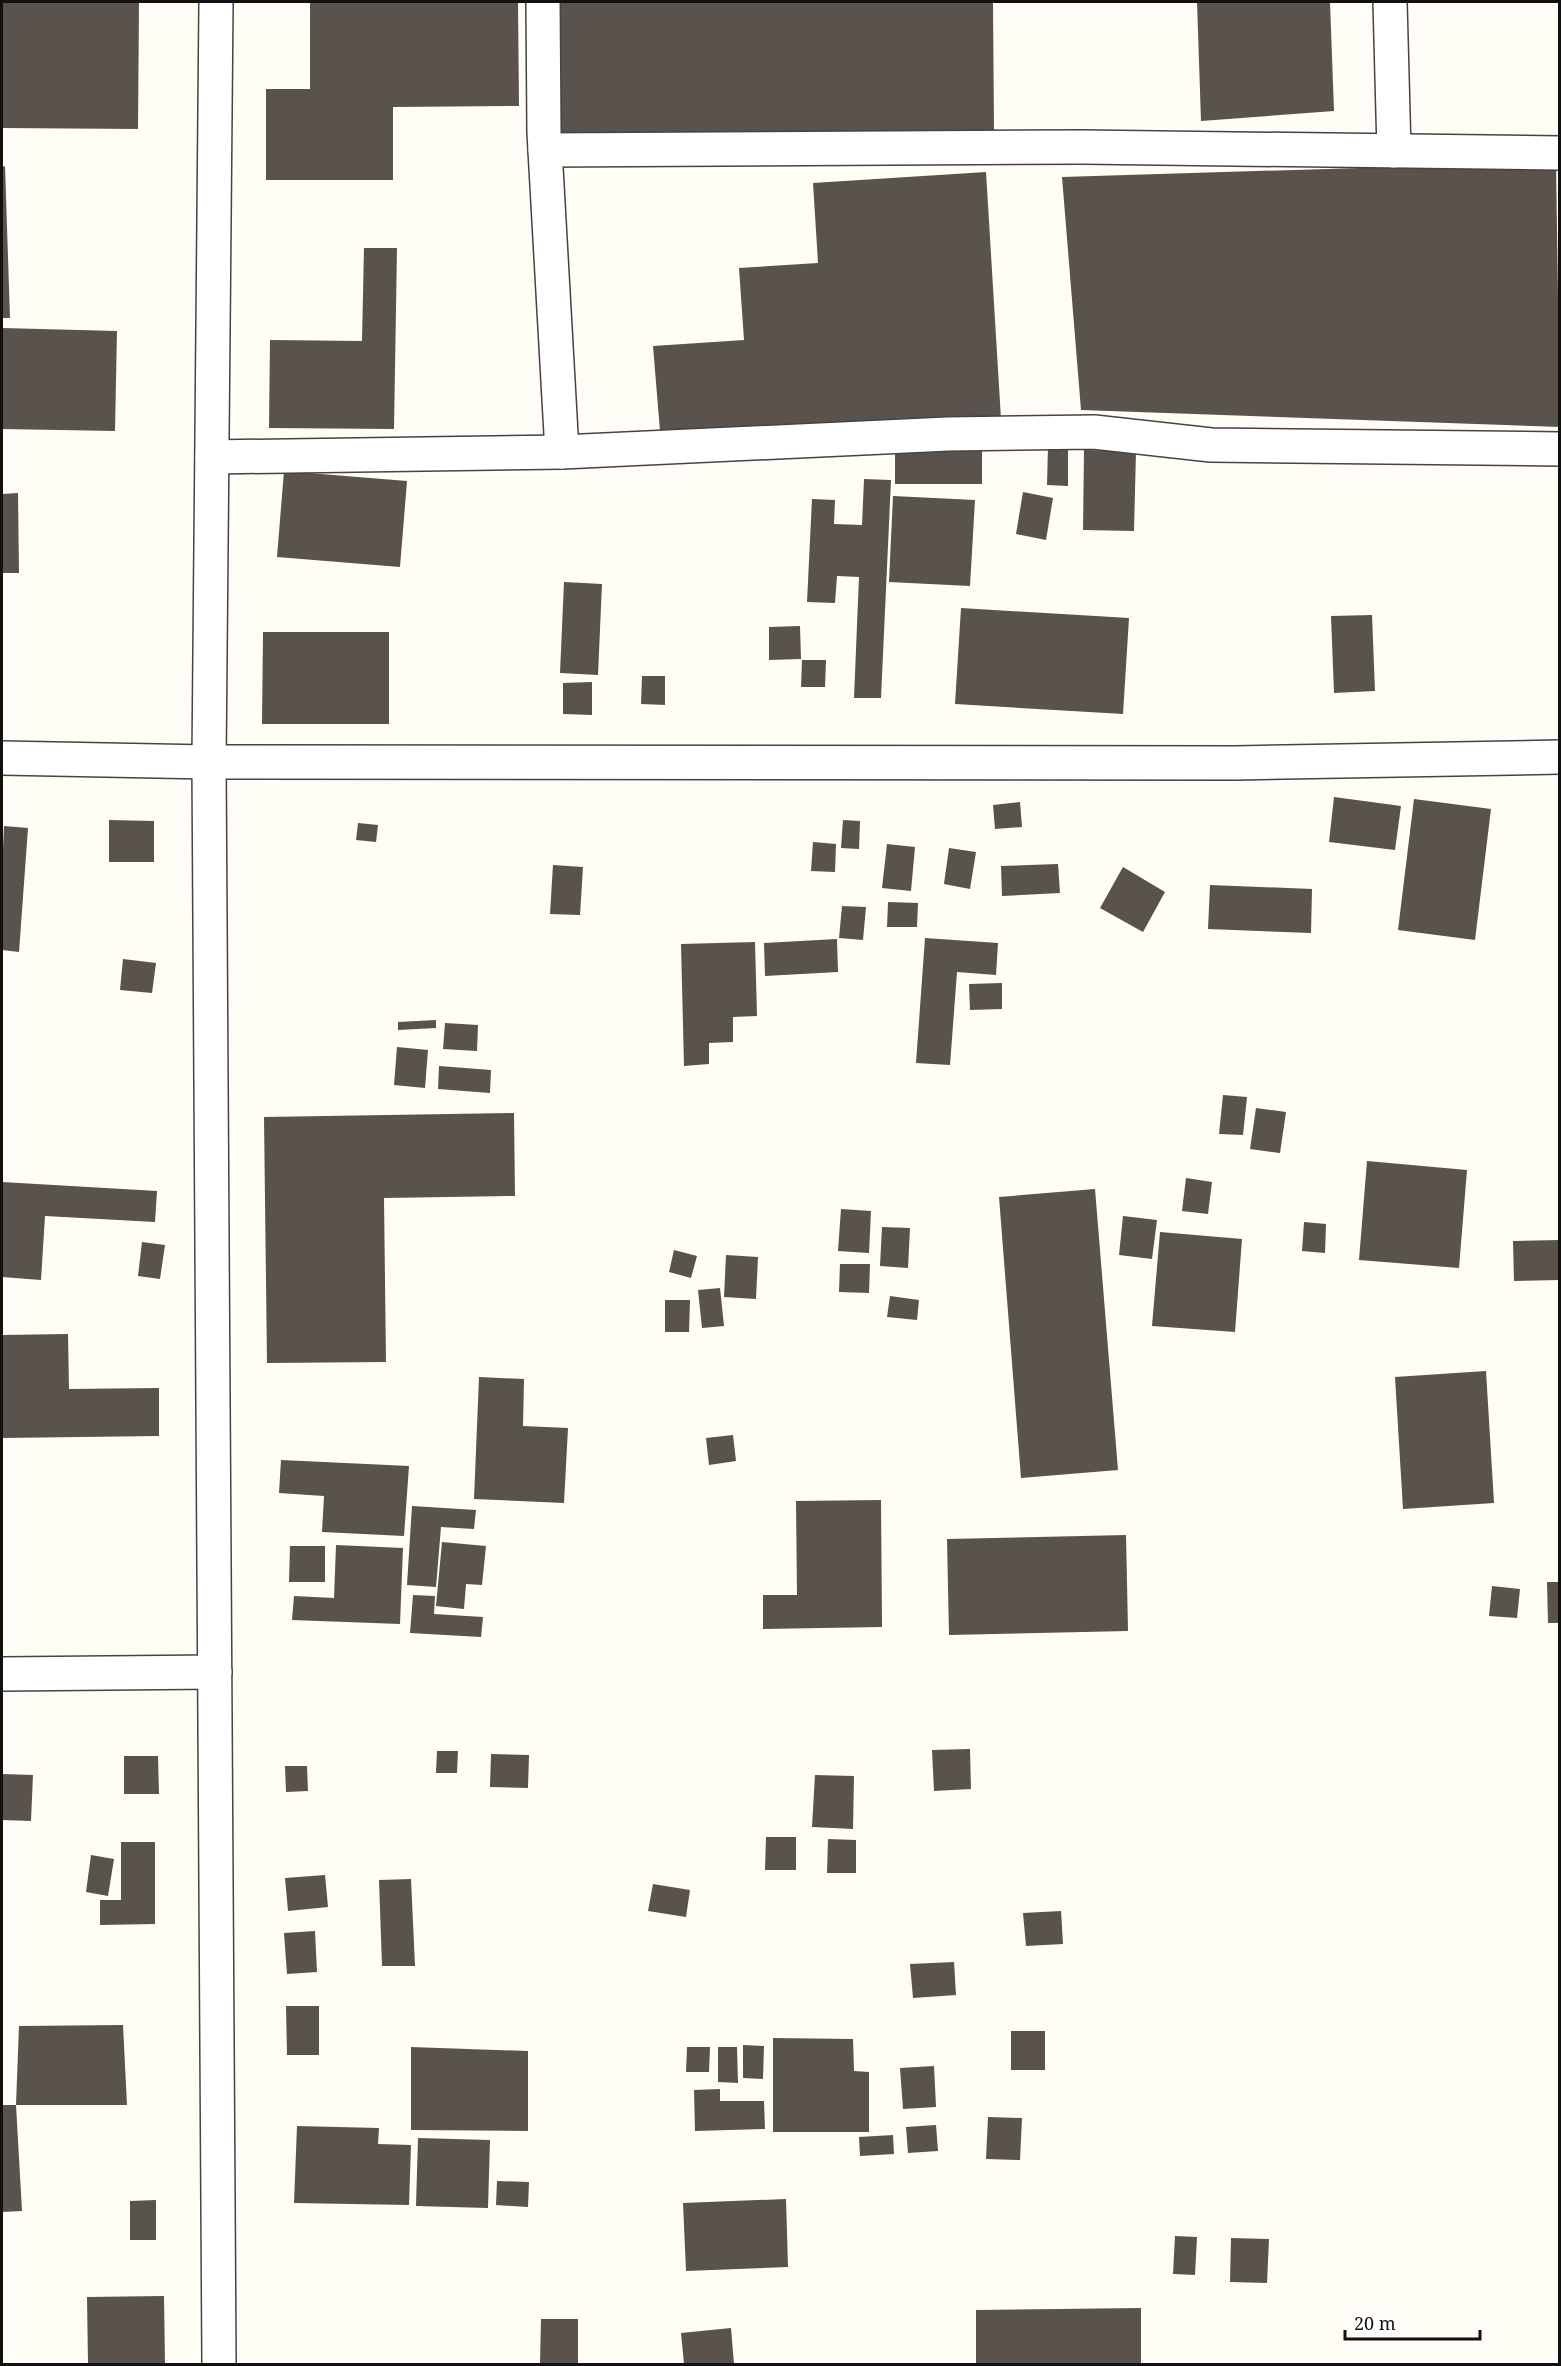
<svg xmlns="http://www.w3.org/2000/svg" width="1561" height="2366" font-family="'Noto Serif',serif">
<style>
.building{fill:#5a524d}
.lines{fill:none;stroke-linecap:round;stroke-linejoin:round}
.minor-casing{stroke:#444;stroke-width:36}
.minor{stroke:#fff;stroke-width:33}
</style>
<rect width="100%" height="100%" fill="#fffdf5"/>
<!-- building -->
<g class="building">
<polygon points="2,2 139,2 138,129 2,128"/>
<polygon points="310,2 518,2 519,106 393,107 393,180 266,180 266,89 310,89"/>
<polygon points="554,2 993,2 994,132 549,138"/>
<polygon points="1197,2 1330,2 1334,111 1201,121"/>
<polygon points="1556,162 1560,427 1081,410 1062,177"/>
<polygon points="5,166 10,318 2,318 2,167"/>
<polygon points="986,172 1001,419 660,431 653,346 744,340 739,268 818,263 813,183"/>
<polygon points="364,248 397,248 394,429 269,428 270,340 362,341"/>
<polygon points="2,328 117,331 115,431 2,429"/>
<polygon points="1048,446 1068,446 1068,486 1047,485"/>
<rect x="895" y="450" width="87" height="34"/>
<polygon points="1084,450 1136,451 1134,531 1083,530"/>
<polygon points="284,471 407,481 400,567 277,557"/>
<polygon points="864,479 891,480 881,698 854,698 859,577 837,576 835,603 807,602 812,499 835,500 834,524 862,525"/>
<polygon points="1023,492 1053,498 1046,540 1016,534"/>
<polygon points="18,493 19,573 2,573 2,494"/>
<polygon points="893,496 975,500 970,586 889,582"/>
<polygon points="564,582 602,584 598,675 560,673"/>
<polygon points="961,608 1129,618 1123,714 955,704"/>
<polygon points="1372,615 1375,691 1334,693 1331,616"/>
<polygon points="800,626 801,659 769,660 769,627"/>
<polygon points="263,632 389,632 389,724 262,724"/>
<polygon points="802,660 826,660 825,687 801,687"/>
<polygon points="642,676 665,676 665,705 641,704"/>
<polygon points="592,682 592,715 563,714 563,683"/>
<polygon points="1334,797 1401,806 1395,850 1329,842"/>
<polygon points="1414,799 1491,809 1475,940 1398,930"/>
<polygon points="1020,802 1022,827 995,829 993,805"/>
<polygon points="109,820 154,821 154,862 109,862"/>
<polygon points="843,820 860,821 859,849 841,848"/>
<polygon points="358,823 378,825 376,842 356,840"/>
<polygon points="4,826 28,828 19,952 2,950 2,871"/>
<polygon points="813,842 836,844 835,872 811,871"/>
<polygon points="887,844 915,847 911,891 882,888"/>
<polygon points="949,848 976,852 970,889 944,884"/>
<polygon points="1058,864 1060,893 1002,896 1001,866"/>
<polygon points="553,865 583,867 580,915 550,914"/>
<polygon points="1123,867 1165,892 1143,932 1100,908"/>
<polygon points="1210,885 1312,889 1311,933 1208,929"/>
<polygon points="888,902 918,903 917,927 887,927"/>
<polygon points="842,906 866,907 863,940 839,938"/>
<polygon points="925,938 998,943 996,975 957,972 950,1065 916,1063"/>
<polygon points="837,939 838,972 765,976 764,943"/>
<polygon points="755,942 757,1016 733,1017 733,1042 709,1043 709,1064 684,1066 681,944"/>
<polygon points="123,959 156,963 152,993 120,990"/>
<polygon points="1002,983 1002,1009 970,1010 969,984"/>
<polygon points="436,1020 436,1028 398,1030 398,1022"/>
<polygon points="445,1023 478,1025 477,1051 443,1049"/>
<polygon points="397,1047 428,1050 425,1088 394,1085"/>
<polygon points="439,1066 491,1070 490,1093 438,1089"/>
<polygon points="1223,1095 1247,1097 1243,1135 1219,1134"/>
<polygon points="1256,1108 1286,1112 1280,1153 1250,1149"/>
<polygon points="514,1113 515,1196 384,1198 386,1362 267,1363 264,1117"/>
<polygon points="1367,1161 1467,1170 1459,1268 1359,1260"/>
<polygon points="1186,1178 1212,1182 1208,1214 1182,1211"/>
<polygon points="2,1182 157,1191 155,1222 45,1216 41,1280 2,1277"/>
<polygon points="1095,1189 1118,1470 1021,1478 999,1197"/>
<polygon points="841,1209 871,1211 869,1253 838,1251"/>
<polygon points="1123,1216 1157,1220 1152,1259 1119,1255"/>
<polygon points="1304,1222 1326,1224 1325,1253 1302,1251"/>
<polygon points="882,1227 910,1228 908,1268 880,1266"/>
<polygon points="1160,1232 1242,1239 1235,1332 1152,1326"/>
<polygon points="1559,1240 1560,1280 1514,1281 1513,1241"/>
<polygon points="142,1242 165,1245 160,1279 138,1276"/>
<polygon points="674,1250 697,1256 691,1278 669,1272"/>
<polygon points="726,1255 758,1257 756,1299 724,1297"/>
<polygon points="840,1264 870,1264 869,1293 839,1292"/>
<polygon points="720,1288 724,1326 702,1328 698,1290"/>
<polygon points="890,1296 919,1300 917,1320 887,1317"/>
<polygon points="665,1300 690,1300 689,1332 665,1332"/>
<polygon points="68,1334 69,1389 159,1388 159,1436 2,1438 2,1335"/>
<polygon points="1486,1371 1494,1503 1403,1509 1395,1377"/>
<polygon points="479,1377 524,1379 523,1426 568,1428 564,1503 474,1499"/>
<polygon points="733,1435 736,1461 709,1465 706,1438"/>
<polygon points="281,1460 409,1466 404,1536 322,1532 324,1496 279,1493"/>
<polygon points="881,1500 882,1627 763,1629 763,1595 797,1595 796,1501"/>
<polygon points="412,1506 476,1510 474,1529 441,1527 436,1587 407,1585"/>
<polygon points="1126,1535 1128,1631 949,1635 947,1539"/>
<polygon points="442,1542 486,1546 482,1585 466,1584 464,1609 436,1606"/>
<polygon points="336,1545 403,1548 400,1624 292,1620 294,1596 334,1598"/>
<polygon points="290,1546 325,1546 325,1582 289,1582"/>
<polygon points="1547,1582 1560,1582 1560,1623 1548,1623"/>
<polygon points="1492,1586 1520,1589 1517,1618 1489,1616"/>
<polygon points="413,1595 435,1596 434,1614 483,1617 481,1637 410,1633"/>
<polygon points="970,1749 971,1789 934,1791 932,1750"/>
<polygon points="437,1751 458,1751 457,1773 436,1773"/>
<polygon points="491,1754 529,1755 528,1788 490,1787"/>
<polygon points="124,1756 158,1756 159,1794 124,1794"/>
<polygon points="285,1766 307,1766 308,1791 286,1792"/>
<polygon points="2,1774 33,1775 31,1821 2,1820"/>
<polygon points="815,1775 854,1776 853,1829 812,1827"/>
<polygon points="766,1837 796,1837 796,1870 765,1870"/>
<polygon points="828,1839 856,1840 856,1873 827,1873"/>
<polygon points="121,1842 155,1842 155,1924 100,1925 100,1900 121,1900"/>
<polygon points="91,1855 114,1859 108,1896 86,1892"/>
<polygon points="325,1875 328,1907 288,1911 285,1878"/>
<polygon points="411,1879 415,1966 382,1966 379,1880"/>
<polygon points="653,1884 690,1890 686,1917 648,1911"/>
<polygon points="1061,1911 1063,1944 1026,1946 1023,1913"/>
<polygon points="315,1931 317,1972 287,1974 284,1933"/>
<polygon points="954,1962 956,1995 913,1998 910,1964"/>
<polygon points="286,2006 319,2006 319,2055 287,2055"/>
<polygon points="123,2025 127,2105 16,2105 19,2026"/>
<rect x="1011" y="2031" width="34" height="39"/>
<polygon points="773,2038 853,2039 854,2071 869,2072 869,2132 773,2132"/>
<polygon points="743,2045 764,2046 763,2079 743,2078"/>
<polygon points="411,2047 528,2051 528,2131 411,2130"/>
<polygon points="687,2047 710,2047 709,2072 686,2072"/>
<polygon points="718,2047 737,2047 738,2083 718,2082"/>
<polygon points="934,2066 936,2107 903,2109 900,2068"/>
<polygon points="720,2089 720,2101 764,2101 765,2129 695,2131 694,2090"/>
<polygon points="2,2105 16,2105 22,2211 2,2212"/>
<polygon points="988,2117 1022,2118 1020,2160 986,2159"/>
<polygon points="936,2125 938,2151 908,2153 906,2127"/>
<polygon points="297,2126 379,2128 378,2144 411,2145 409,2205 294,2203"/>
<polygon points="893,2135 894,2154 860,2156 859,2137"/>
<polygon points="418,2138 490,2140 488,2208 416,2206"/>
<polygon points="497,2181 529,2182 528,2207 496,2205"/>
<polygon points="786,2199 788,2267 686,2271 683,2203"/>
<polygon points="156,2200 156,2240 130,2240 130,2201"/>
<polygon points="1175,2236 1197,2237 1195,2275 1173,2274"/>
<polygon points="1231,2238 1269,2239 1267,2283 1230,2282"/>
<polygon points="164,2296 165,2364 88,2364 87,2297"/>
<polygon points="1141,2308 1141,2364 976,2364 976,2310"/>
<polygon points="541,2319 578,2319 578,2364 540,2364"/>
<polygon points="731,2328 734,2364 684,2364 681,2333"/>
</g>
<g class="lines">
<!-- minor casing -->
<g class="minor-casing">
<g id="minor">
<polyline points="216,2 209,762 219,2364"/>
<polyline points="543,2 544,132 562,452"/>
<polyline points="1390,2 1394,151"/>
<polyline points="545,150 1083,147 1560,153"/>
<polyline points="212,457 562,452 948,434 1094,432 1211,445 1560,449"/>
<polyline points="2,758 209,762 1236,763 1560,757"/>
<polyline points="2,1674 215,1672"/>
</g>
</g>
<!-- minor -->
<use href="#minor" class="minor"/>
</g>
<!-- border -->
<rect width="1561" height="2366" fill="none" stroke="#111111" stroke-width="6"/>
<!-- scale -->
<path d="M1345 2330v9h135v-9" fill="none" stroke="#111111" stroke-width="3"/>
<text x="1354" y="2330" font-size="18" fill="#111111" stroke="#ffffff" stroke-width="4.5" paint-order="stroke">20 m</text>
</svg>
